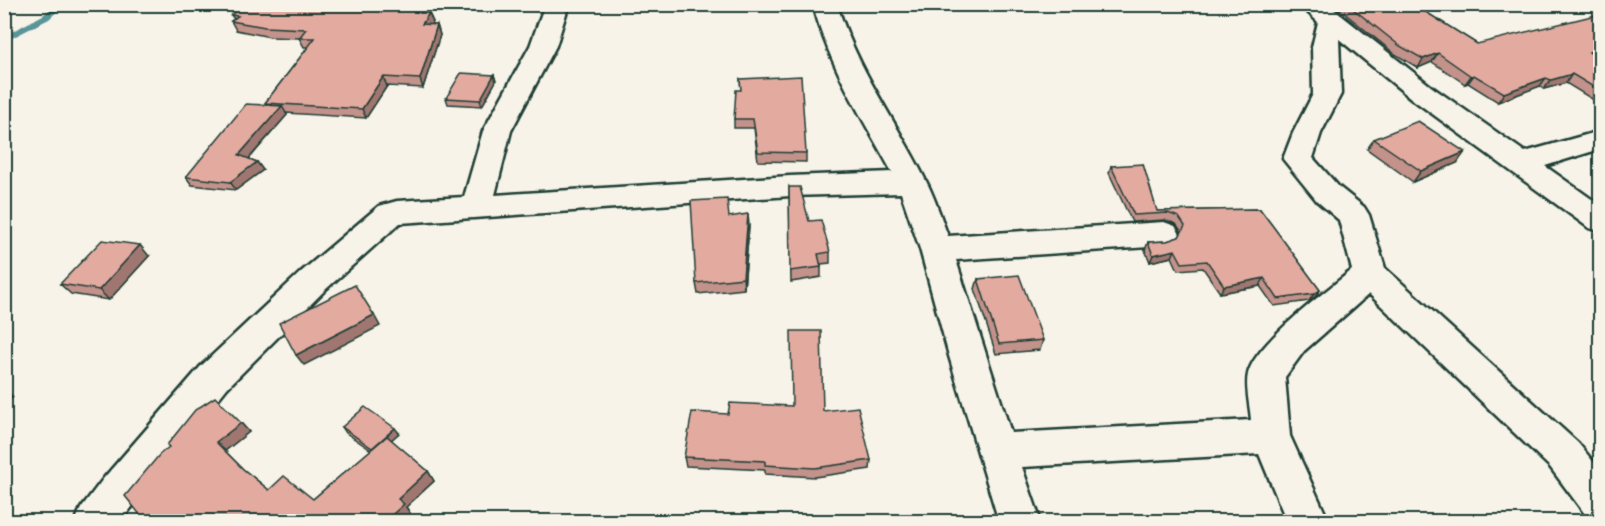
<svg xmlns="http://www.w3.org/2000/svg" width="1605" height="526" font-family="'Patrick Hand',sans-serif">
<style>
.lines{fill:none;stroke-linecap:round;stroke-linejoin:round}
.stream{fill:#599499;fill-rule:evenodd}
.minor-casing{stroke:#1f3d34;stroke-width:5}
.minor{fill:#f7f3e8;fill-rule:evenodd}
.wall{fill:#c3928a;stroke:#1f3d34;stroke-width:1.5}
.shaded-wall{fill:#9f7770;stroke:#1f3d34;stroke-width:1.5}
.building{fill:#e3aaa0;stroke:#1f3d34;stroke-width:1.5}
</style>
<rect width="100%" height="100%" fill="#f7f3e8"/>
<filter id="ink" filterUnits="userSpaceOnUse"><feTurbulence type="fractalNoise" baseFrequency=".0167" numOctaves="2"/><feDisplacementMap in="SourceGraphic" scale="12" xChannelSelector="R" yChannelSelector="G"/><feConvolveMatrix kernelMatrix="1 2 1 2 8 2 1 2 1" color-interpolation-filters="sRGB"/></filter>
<g filter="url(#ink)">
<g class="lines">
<!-- stream -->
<polygon class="stream" points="56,4 65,4 49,19 4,42 4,36 43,15"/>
<!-- minor casing -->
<g class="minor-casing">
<path id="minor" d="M545,4H569L556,46L511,131L495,195L790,176L892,172C863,119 828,64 813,4H837C856,68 897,122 926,181C935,198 941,218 948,236L1164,222L1175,226L1180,234L1175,242L1164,246L956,260L1011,433L1251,420C1250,406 1245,387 1248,374C1254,344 1328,290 1352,270L1339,220L1317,201L1283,159L1293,133L1313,94L1312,47L1318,22L1299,4H1327L1432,87L1525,152L1600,131V149L1545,166L1600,205V231L1589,228L1412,99L1339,39L1341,94L1321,133L1313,158L1339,187L1364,207L1369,215L1385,268L1578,443L1600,470V520L1585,514L1550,467L1369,294L1304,351L1285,377L1290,436L1329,522H1287L1259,454L1022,467L1041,522H999L949,356L920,249L901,193L790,196L400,223L325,290L227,388L120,522H75L81,508L103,479L201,366L301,272L379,206L397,201L464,197L483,131L530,46Z"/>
</g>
<!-- minor -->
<use href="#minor" class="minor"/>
</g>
<!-- wall -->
<g class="wall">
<polygon points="1333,4 1413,4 1477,44 1594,55 1600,59 1600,104 1566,83 1544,89 1540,86 1498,102 1468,83 1465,84 1432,62 1418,68 1395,54"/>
<polygon points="428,13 433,22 431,25 437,25 440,35 423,88 387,86 366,118 286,113 287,115 249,159 257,162 263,170 236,190 192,185 186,177 267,105 265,103 308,47 304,47 299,38 270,37 236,30 231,21 234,19 231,15"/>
<polygon points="494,75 496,81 482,106 448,104 446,98"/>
<polygon points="740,79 806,153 806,162 758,161 754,128 734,128 734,119 741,90"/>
<polygon points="1374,139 1457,163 1413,182 1367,149"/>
<polygon points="1111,166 1157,211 1260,209 1320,290 1315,297 1309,301 1274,306 1260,286 1220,293 1203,268 1178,270 1172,257 1150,262 1145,250 1148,242 1167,241 1179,237 1182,232 1176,224 1165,220 1132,222 1109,173"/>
<polygon points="789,187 809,221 830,252 830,263 821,264 821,277 791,282"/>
<polygon points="729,217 749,225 744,289 698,294 696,283"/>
<polygon points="149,256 109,300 71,294 60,284"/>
<polygon points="978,279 1043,340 1040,350 996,354 975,289"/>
<polygon points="823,411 871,460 870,469 815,477 765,474 765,470 686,466 684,457 728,414"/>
<polygon points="241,423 249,432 225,451 243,469 269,490 313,499 371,450 346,433 342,427 399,433 391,440 428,471 434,481 406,507 410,513 401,522 146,522 169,447"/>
</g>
<!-- shaded-wall -->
<g class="shaded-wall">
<polygon points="424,4 432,4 424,20 429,13 433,22 425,34 422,24 420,13"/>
<polygon points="437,25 440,35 423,88 420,79"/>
<polygon points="1600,47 1600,53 1582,60 1589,52"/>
<polygon points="1438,53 1432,62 1418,68 1423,59"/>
<polygon points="1572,74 1566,83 1544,89 1551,80"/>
<polygon points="494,75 496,81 482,106 480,100"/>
<polygon points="1474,75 1468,83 1465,84 1471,76"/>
<polygon points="383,77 387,86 366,118 362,109"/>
<polygon points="1546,78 1540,86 1498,102 1504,93"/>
<polygon points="282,106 287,115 245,163 239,155"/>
<polygon points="1465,152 1457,163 1413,182 1421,171"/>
<polygon points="257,162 263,170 236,190 230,182"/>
<polygon points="748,214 749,225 744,289 743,278"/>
<polygon points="140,245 149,256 109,300 99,290"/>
<polygon points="1175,250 1172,257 1150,262 1153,255"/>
<polygon points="1264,278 1260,286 1220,293 1224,286"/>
<polygon points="1320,290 1315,297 1309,301 1314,294"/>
<polygon points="374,315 380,326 304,365 296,355"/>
<polygon points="7,391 13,397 4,406 4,393"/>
<polygon points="241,423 249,432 225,451 216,442"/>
<polygon points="395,428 399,433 376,454 373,449"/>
<polygon points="428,471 434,481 406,507 410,513 401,522 384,522 398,499"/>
</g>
<!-- building -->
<g class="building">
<polygon points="245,4 424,4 420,13 429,13 422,24 437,25 420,79 383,77 362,109 265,103 315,38 299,38 306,29 265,27 231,21 238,16 231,15"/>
<polygon points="1347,4 1413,4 1477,44 1600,14 1600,47 1589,52 1600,59 1600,91 1572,74 1551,80 1546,78 1504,93 1474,75 1471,76 1438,53 1423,59 1400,46"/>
<polygon points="461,73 494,75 480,100 446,98"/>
<polygon points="801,76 806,153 758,152 753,119 734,119 736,90 741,90 740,79"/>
<polygon points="246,104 282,106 239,155 257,162 230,182 186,177"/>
<polygon points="1418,121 1465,152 1421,171 1374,139"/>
<polygon points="1143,164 1157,211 1260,209 1320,290 1314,294 1278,299 1264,278 1224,286 1207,261 1182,263 1175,250 1153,255 1148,242 1167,241 1179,237 1185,226 1179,217 1168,213 1134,215 1111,166"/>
<polygon points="789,187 800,187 809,221 821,220 830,252 818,254 821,267 790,271"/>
<polygon points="727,199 729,217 748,214 743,278 696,283 691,201"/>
<polygon points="102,240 140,245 99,290 60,284"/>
<polygon points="1019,275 1043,340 999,344 978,279"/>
<polygon points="355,285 374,315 296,355 279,323"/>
<polygon points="791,331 821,331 823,411 858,407 871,460 815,468 765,465 765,461 684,457 692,412 728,414 730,403 792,406"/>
<polygon points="215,397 241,423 216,442 243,469 269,490 284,476 313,499 387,436 428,471 398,499 404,504 384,522 154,522 151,519 146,522 125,496 160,454 169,447 167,445 195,410"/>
<polygon points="365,407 395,428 372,448 342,427"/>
</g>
</g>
<!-- margin -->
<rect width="1605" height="526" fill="none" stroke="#f7f3e8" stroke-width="24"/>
<rect x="12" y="12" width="1581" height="502" fill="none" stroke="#1f3d34" stroke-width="2" filter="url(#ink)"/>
</svg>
